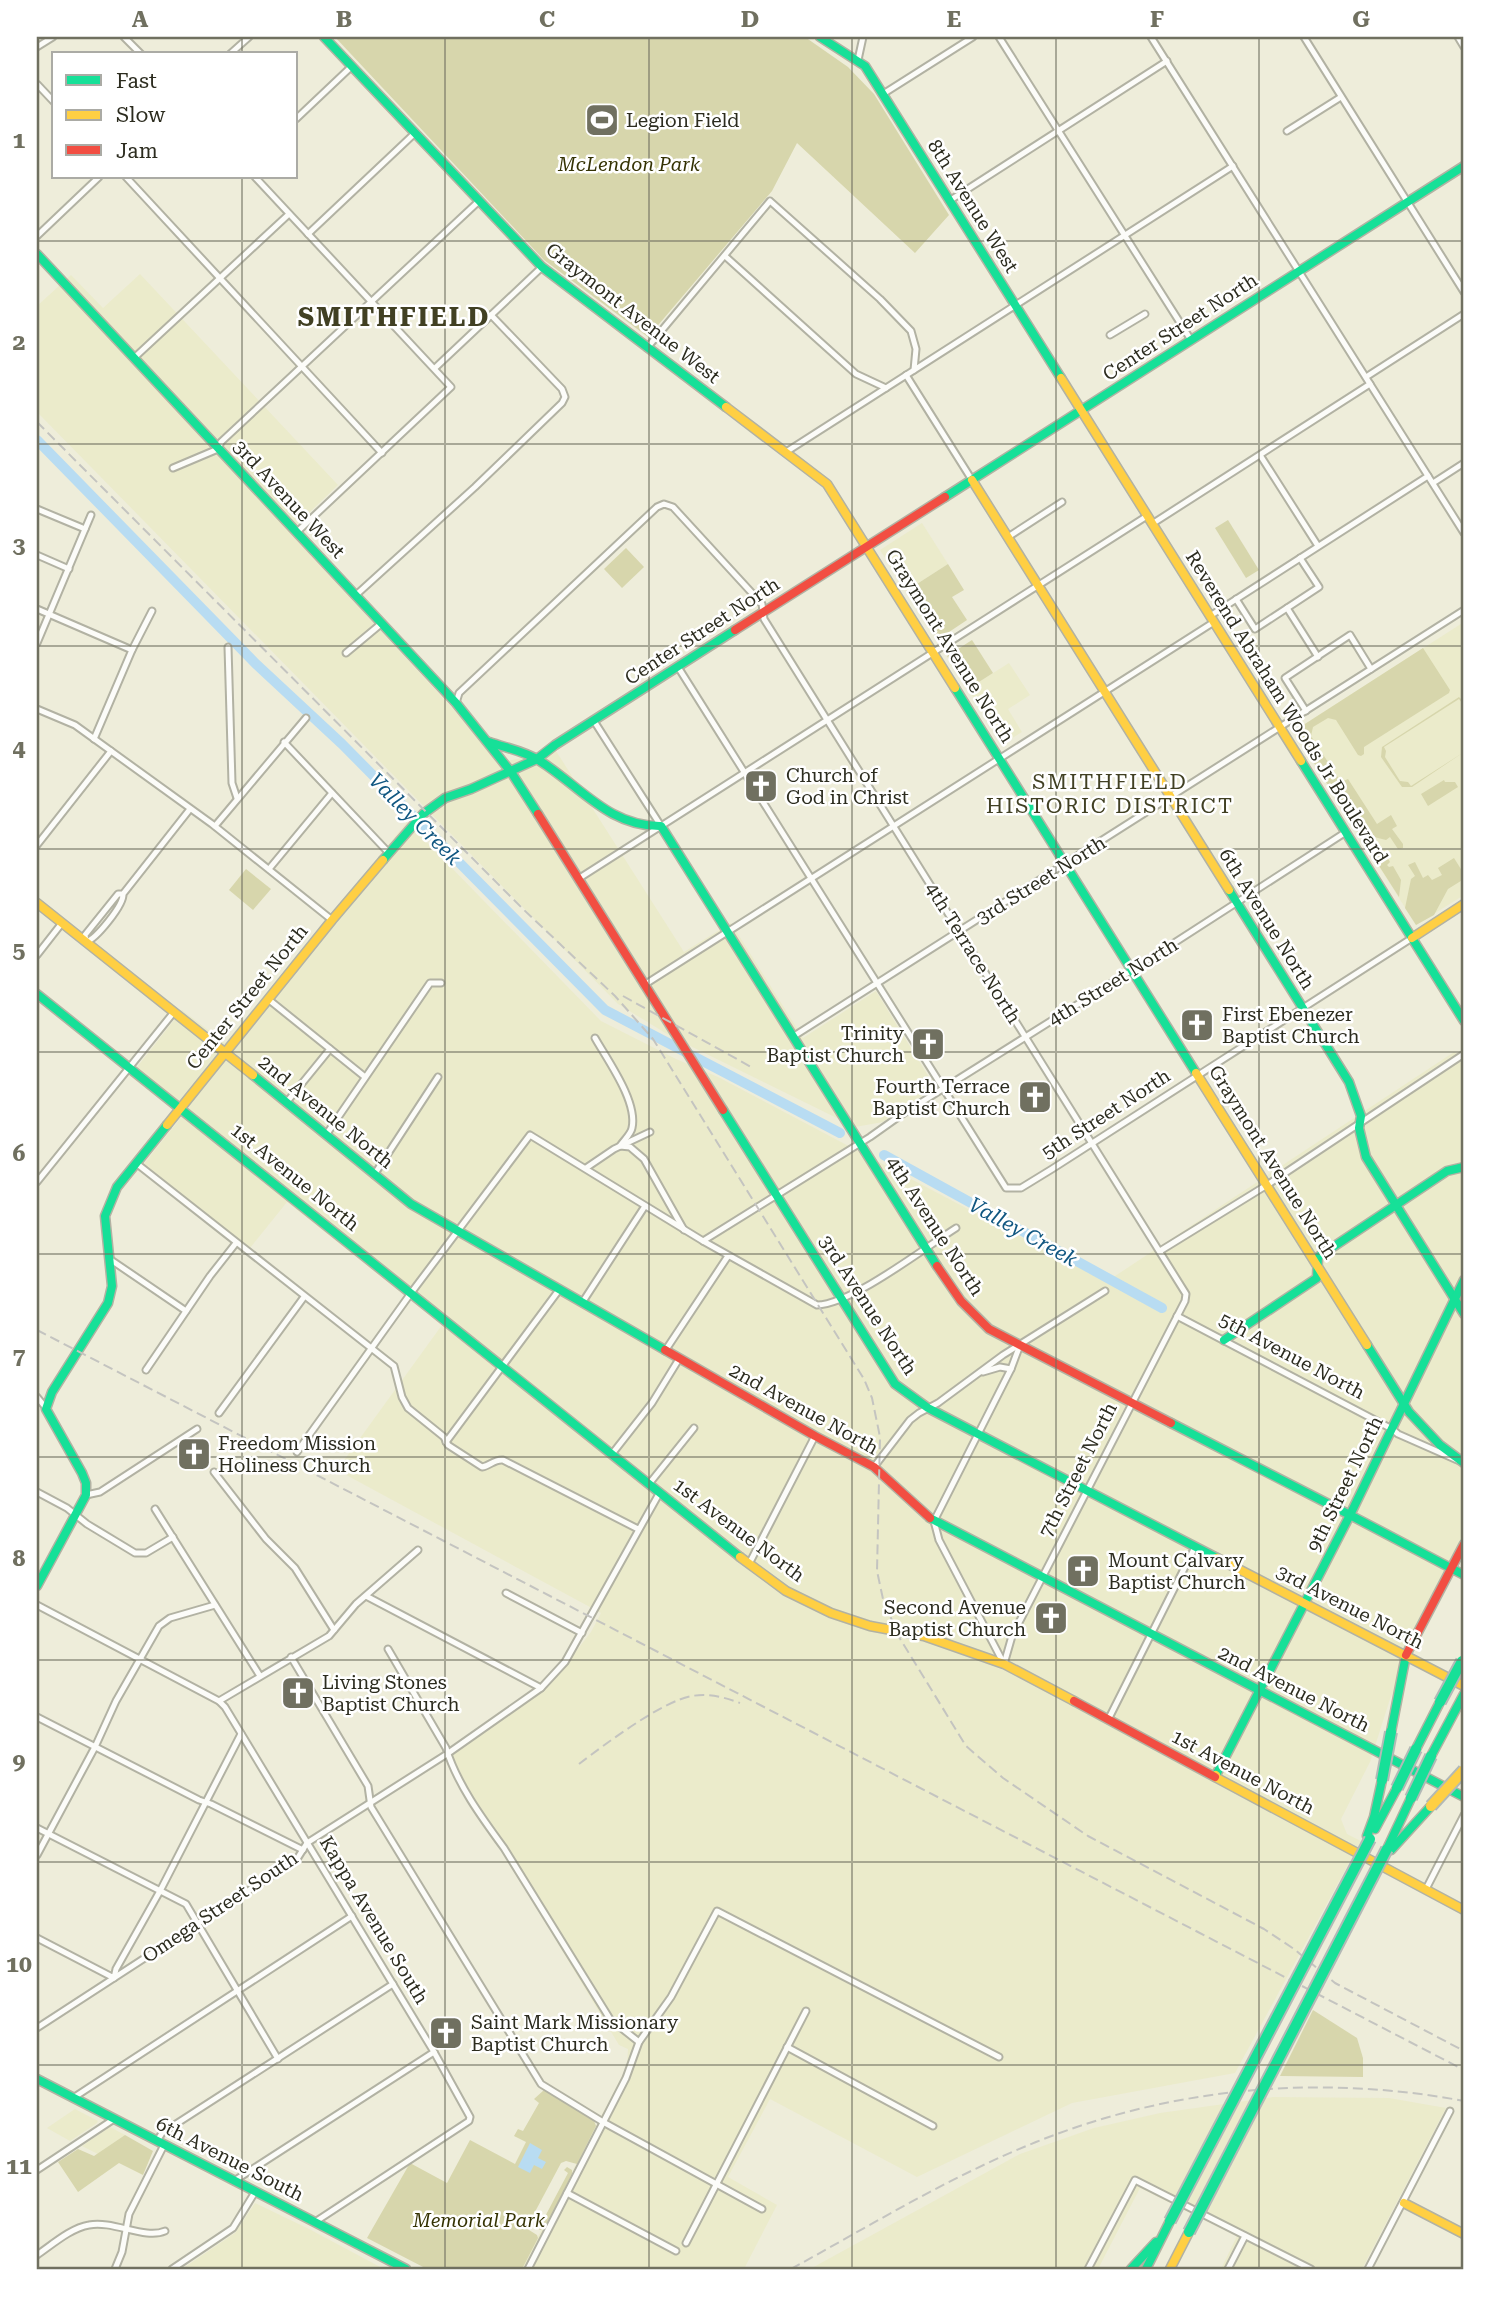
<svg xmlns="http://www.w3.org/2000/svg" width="1501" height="2306" font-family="'Roboto Serif',serif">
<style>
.built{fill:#ebebcb}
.green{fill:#d7d6ac}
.water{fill:#b8dcf2}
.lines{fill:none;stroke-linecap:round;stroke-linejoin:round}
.river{stroke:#b8dcf2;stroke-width:10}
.street-casing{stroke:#b2b2a3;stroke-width:9}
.fast-casing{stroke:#b2b2a3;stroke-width:11}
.slow-casing{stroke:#b2b2a3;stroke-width:11}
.jam-casing{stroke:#b2b2a3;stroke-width:11}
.street{stroke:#fcfcf9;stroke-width:5}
.fast{stroke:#16e098;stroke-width:8}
.slow{stroke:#ffcf43;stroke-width:8}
.jam{stroke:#f24e42;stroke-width:8}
.rail{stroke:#c4c4c0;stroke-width:2;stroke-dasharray:10 5;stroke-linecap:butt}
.fast-bridge-casing{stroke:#b2b9b6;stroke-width:14;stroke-linecap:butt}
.slow-bridge-casing{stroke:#b2b9b6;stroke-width:14;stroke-linecap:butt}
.fast-bridge{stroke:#16e098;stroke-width:10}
.slow-bridge{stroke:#ffcf43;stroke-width:10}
.grid{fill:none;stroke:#707060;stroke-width:2;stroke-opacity:0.55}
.labels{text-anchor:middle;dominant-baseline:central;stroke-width:5;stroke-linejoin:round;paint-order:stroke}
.poi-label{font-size:19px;fill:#2c2c1f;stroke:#fff;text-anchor:start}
.park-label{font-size:19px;font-style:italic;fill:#343203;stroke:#fff}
.street-label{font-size:19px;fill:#2c2c1f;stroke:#fff}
.neighbourhood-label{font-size:21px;letter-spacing:2px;fill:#414023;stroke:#fff}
.water-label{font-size:21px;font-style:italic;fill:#115781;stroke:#fff}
.district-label{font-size:26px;font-weight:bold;letter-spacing:2px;fill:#414023;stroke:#fff}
.neatline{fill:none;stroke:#707060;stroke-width:2.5}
.grid-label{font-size:23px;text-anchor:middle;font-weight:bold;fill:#707060}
</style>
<rect width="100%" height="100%" fill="#eeedda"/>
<!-- built -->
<g class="built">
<polygon points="140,274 338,485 289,532 457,713 497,763 556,751 684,952 731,923 803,1038 876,991 935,1087 883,1122 855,1127 672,1037 618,1004 37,412 37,306 71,275 103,308"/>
<polygon points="922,523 948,564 906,591 880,550"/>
<polygon points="1464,622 1464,895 1416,925 1294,731"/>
<polygon points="1009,663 1030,695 1008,709 1022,732 1003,744 968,689"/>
<polygon points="407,822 601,1021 676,1059 718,1077 1106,1282 1454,1052 1464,1057 1464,1546 1390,1699 1370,1762 1341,1819 1347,1834 1361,1841 1235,2073 1072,2103 917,2177 770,2099 728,2177 777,2205 744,2269 521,2269 627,2067 628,2049 619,2045 446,1758 549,1686 591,1632 601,1613 337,1470 442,1325 287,1202 250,1248 143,1165 182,1116 130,1076 182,1010 225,1043"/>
<polygon points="1273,2097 1389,2098 1446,2108 1362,2269 1221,2269 1237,2236 1140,2188 1098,2269 810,2269 1020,2154 1094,2128 1160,2113"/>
<polygon points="75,2109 98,2121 97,2123 70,2141 47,2128"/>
<polygon points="110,2127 125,2135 98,2154 82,2146"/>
<polygon points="255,2203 309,2229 384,2269 182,2269 235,2233"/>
</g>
<!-- green -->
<g class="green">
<polygon points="335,37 805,37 848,67 874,94 949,215 915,253 797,143 772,191 648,337 544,260"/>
<polygon points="1228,520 1259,570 1246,578 1215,528"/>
<polygon points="626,548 644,567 622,588 604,569"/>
<polygon points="948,564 964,590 952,597 967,620 937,640 906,591"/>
<polygon points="972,640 993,673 968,689 947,656"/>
<polygon points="1423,648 1450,690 1449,693 1364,747 1364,754 1361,756 1358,755 1336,720 1328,718 1313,727 1311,736 1341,782 1348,779 1377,824 1391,815 1397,826 1392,829 1403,844 1403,848 1398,849 1390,837 1386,840 1358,833 1294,731"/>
<polygon points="1459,697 1462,700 1462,703 1459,699 1384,747 1386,751 1385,757 1400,781 1408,782 1411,786 1464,752 1412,787 1402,787 1381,757 1382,747"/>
<polygon points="1444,780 1445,782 1455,782 1458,787 1428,806 1421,794"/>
<polygon points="1365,844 1381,847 1390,862 1387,865 1389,867 1393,866 1401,880 1399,897"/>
<polygon points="1454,858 1464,874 1464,879 1448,889 1434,915 1416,925 1405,908 1411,879 1415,876 1408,865 1415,862 1423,878 1428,875 1432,880 1442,875 1438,868"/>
<polygon points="246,869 271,889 253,910 229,890"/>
<polygon points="1313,2010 1357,2038 1363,2058 1363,2077 1280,2076"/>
<polygon points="544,2090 593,2118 596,2126 577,2164 566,2161 561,2163 528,2225 529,2230 537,2235 538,2238 522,2269 427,2269 367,2238 410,2163 447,2183 470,2140 515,2164 526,2142 514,2136 518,2129 523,2131 539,2103 534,2099"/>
<polygon points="125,2135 153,2151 143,2175 119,2163 78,2192 58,2162 78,2149 94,2156"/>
<polygon points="567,2167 572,2170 572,2174 544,2229 540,2230 534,2225 540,2226 568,2173 564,2170"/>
</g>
<!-- water -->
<polygon class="water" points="530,2143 542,2150 538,2158 546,2162 542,2169 534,2165 530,2173 518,2167"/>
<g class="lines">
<!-- river -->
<g class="river">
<polyline points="37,440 256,664 342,744 605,1010 840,1133"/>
<polyline points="884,1155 1162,1308"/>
</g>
<!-- street casing -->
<g class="street-casing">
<g id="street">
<polyline points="124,37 141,54"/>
<polyline points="999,37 1191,340"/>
<polyline points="1151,37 1464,533"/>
<polyline points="1304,37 1464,292"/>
<polyline points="1458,37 1464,47"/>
<polyline points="37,47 53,37"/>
<polyline points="230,54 249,37"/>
<polyline points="858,60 863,37"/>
<polyline points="37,84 54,102"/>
<polyline points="883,94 973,37"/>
<polyline points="296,119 352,66"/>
<polyline points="1287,131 1341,97"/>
<polyline points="126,177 382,453"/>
<polyline points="255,177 451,387 297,532"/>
<polyline points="949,201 1167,61"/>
<polyline points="308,234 415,133"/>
<polyline points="37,236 99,177"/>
<polyline points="725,256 856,374 886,388"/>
<polyline points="1110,335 1145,314"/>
<polyline points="647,348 770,201 880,299 911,331 916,349 914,370"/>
<polyline points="134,358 289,214"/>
<polyline points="435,368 542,267"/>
<polyline points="906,375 972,480"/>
<polyline points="1366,377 1464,314"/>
<polyline points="786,452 1233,166"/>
<polyline points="1260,455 1318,546"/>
<polyline points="173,468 218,449 221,442 479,201"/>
<polyline points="1433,483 1464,463"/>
<polyline points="37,509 85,529"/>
<polyline points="1152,524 1370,384"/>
<polyline points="1008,537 1062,502"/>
<polyline points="37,555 69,569"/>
<polyline points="356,595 475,487 562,403 565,397 562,389 491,315"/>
<polyline points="1236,599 1255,629 1319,587 1300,558"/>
<polyline points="1287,608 1318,657"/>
<polyline points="37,609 132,650"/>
<polyline points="1210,616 1428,476"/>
<polyline points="37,643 91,515"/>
<polyline points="228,647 232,783 237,798"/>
<polyline points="346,653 382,623"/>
<polyline points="678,667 1006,1188 1021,1188 1052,1169 1412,938"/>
<polyline points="456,703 459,693 657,507 664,504 673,507 762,604 764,619 1186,1294 1185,1301 1012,1636 1004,1664"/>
<polyline points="37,709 75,725 212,824 332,920"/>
<polyline points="1306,711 1285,678 1350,635 1371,669"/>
<polyline points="594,721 661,826"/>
<polyline points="94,739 132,650 152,611"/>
<polyline points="284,742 388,852"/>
<polyline points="215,826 306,718"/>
<polyline points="37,845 111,751"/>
<polyline points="269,869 332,793"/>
<polyline points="578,879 1147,516"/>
<path d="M123,894H118L85,935L86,942C96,939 124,905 123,894L190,809"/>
<polyline points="37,955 62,923"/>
<polyline points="644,985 1214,622"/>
<polyline points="268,999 365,1077"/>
<polyline points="794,1036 1464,610"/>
<path d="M595,1038C608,1061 638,1102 632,1128C631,1134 624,1140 620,1146L630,1147L644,1159L684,1230"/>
<polyline points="286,1103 330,1049"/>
<polyline points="326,1135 430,983 441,983"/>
<path d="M136,1163L394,1366L402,1397L408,1408L444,1437L448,1445L482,1467C490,1466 494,1459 503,1460L638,1529"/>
<polyline points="586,1168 614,1149 650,1132"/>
<polyline points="374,1175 438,1077"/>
<polyline points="37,1182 174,1012"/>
<polyline points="703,1241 870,1137 901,1115 1126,974 1346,832"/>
<polyline points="1160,1251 1267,1185 1464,1054"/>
<polyline points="111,1260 186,1311"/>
<polyline points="582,1303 645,1206"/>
<polyline points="1177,1316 1392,1429 1398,1434 1457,1460"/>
<polyline points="665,1351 728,1256"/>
<polyline points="146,1370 210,1276 236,1243"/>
<polyline points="983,1372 1000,1367 1011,1369"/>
<polyline points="37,1397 46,1408"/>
<polyline points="219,1413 304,1297"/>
<polyline points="446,1442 559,1290"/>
<path d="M297,1452L411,1293L530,1135L703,1241L817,1305C852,1304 923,1249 956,1228"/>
<polyline points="612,1454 652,1403 679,1359"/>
<polyline points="874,1467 910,1420 919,1413 938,1403 1003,1355 1105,1291"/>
<polyline points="214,1472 266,1539 295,1568 334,1630"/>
<polyline points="649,1484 694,1428"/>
<polyline points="37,1492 67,1508 87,1524 135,1553 146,1553 173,1537"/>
<polyline points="86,1495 100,1492 197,1429"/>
<polyline points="155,1509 260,1676"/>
<polyline points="749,1564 815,1436"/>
<polyline points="506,1593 582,1633"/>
<polyline points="366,1596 541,1688"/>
<polyline points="37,1605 219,1701 225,1707 434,2052 470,2117 469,2121 315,2222"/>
<path d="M388,1649L446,1748C457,1784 482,1818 504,1848L610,2019L639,2042"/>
<polyline points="291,1657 368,1786 371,1807 541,2084 603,2122 762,2209"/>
<polyline points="1004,1664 939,1540 934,1521 1011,1369 1020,1345"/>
<polyline points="219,1701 329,1636 356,1604 418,1550"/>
<polyline points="37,1717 199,1800 211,1804 303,1850"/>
<polyline points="1108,1720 1195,1547"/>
<polyline points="37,1828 186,1904 278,2059"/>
<polyline points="37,1855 95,1747 116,1701 159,1626 170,1618 215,1605"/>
<polyline points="1426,1889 1464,1815"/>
<polyline points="37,1938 114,1978 116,1969 160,1891 241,1734"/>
<polyline points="37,2028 297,1859 307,1843 447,1754 541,1688 565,1662 660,1492"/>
<polyline points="787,2047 933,2126"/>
<polyline points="73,2098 352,1916"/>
<polyline points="157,2141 162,2133 393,1984"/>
<polyline points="37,2170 114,2119"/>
<polyline points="234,2181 434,2052"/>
<polyline points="567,2193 676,2251"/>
<polyline points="686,2243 806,2011"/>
<path d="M37,2255C53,2244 71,2228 89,2225C113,2220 145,2240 165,2231"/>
<polyline points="115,2269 122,2252 129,2214 164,2145"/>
<polyline points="172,2269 233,2228 255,2192"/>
<polyline points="528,2269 626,2078 639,2042 671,1997 717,1911 999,2057"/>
<polyline points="1088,2269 1135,2180 1311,2269"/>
<polyline points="1228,2269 1245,2236"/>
<polyline points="1368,2269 1450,2111"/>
</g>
</g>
<!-- fast casing -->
<g class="fast-casing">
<g id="fast">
<polyline points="324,37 542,267 726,407"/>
<polyline points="820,37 865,66 1061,378"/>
<polyline points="37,254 456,703 511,772 538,814"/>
<polyline points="945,497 1464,166"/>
<polyline points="955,688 1196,1073"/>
<path d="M489,742C506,748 525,751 540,761C580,786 609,827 661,826L937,1266"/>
<polyline points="1301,761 1464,1021"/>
<polyline points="383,860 423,814 445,798 471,789 537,759 555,745 735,630"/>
<polyline points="1229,890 1349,1082 1361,1116 1359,1128 1366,1157 1464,1314"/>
<polyline points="37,994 740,1557"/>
<polyline points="253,1075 411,1204 665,1350"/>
<polyline points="723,1110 895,1384 928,1408 1217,1558"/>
<polyline points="1224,1340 1317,1278 1318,1257 1447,1171 1464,1167"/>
<polyline points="1367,1345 1409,1412 1440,1445 1464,1463"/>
<polyline points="1171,1423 1350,1515 1464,1280"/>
<polyline points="930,1518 1464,1797"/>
<polyline points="37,1586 86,1495 86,1483 82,1473 46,1409 52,1392 108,1303 112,1286 105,1216 117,1187 167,1125"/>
<polyline points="1391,1732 1406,1655"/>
<polyline points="1416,1749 1440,1702"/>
<polyline points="1431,1756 1464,1694"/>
<polyline points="1216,1775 1350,1515 1464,1575"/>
<polyline points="1375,1829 1397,1788"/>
<polyline points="1367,1836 1374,1817 1382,1780"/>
<polyline points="1387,1849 1411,1798"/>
<polyline points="1391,1850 1431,1806"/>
<polyline points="37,2079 406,2269"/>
<polyline points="1131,2269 1156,2242"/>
<polyline points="1146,2269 1170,2221"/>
</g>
</g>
<!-- slow casing -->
<g class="slow-casing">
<g id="slow">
<polyline points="1061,378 1301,761"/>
<polyline points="726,407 827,484 955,688"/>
<polyline points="972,480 1229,890"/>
<polyline points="37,903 253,1075"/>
<polyline points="1412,938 1464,904"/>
<polyline points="1196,1073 1367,1345"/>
<polyline points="167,1125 332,920 383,860"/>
<polyline points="740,1557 786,1591 831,1613 870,1626 924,1636 1004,1664 1074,1701"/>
<polyline points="1217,1558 1464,1686"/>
<polyline points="1216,1775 1215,1777 1464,1910"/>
<polyline points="1404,2203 1464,2234"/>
<polyline points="1170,2269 1189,2232"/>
</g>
</g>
<!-- jam casing -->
<g class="jam-casing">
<g id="jam">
<polyline points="735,630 945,497"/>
<polyline points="538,814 723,1110"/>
<polyline points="937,1266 961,1301 989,1329 1171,1423"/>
<polyline points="665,1350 815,1436 874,1467 930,1518"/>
<polyline points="1406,1655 1464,1544"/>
<polyline points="1074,1701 1215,1777"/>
</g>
</g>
<!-- street -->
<use href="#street" class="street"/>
<!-- fast -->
<use href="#fast" class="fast"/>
<!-- slow -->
<use href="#slow" class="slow"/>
<!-- jam -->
<use href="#jam" class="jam"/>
<!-- rail -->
<g class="rail">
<polyline points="37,422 523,909 615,996 653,1039 864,1379 872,1398 880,1437 877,1571 883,1599 899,1637 966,1746 1003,1778 1088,1836 1264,1929 1294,1949 1335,1983 1464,2051"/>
<polyline points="623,996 753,1068"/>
<polyline points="37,1330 1464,2070"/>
<path d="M579,1764C604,1745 662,1701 692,1696C708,1693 724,1697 740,1703"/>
<path d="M791,2269C871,2225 951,2176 1036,2142C1173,2087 1320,2074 1464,2101"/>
</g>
<!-- fast-bridge casing -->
<g class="fast-bridge-casing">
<g id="fast-bridge">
<polyline points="1440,1702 1462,1661"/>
<polyline points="1382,1780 1391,1732"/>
<polyline points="1397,1788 1416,1749"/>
<polyline points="1411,1798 1431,1756"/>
<polyline points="1170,2221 1370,1839"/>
<polyline points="1189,2232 1387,1849"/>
</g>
</g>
<!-- slow-bridge casing -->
<g class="slow-bridge-casing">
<polyline id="slow-bridge" points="1431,1806 1464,1770"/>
</g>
<!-- fast-bridge -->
<use href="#fast-bridge" class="fast-bridge"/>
<!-- slow-bridge -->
<use href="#slow-bridge" class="slow-bridge"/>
</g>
<!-- grid -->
<path class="grid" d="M242,37V54M445,37V2269M649,37V2269M852,37V2269M1056,37V2269M1259,37V2269M242,177V2269M37,241H1464M37,444H1464M37,646H1464M37,849H1464M37,1052H1464M37,1254H1464M37,1457H1464M37,1660H1464M37,1862H1464M37,2065H1464"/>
<!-- icons -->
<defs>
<g id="stadium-square" transform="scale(1.75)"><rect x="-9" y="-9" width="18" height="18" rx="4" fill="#707060" stroke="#fff"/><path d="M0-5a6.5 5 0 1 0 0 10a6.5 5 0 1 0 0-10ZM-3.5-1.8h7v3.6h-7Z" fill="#fff"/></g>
<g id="church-square" transform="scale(1.75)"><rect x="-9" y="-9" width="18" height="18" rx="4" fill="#707060" stroke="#fff"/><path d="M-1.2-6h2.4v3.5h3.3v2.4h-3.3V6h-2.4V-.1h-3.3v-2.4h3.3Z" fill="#fff"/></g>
</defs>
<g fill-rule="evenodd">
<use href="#stadium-square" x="602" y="120"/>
<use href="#church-square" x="761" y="786"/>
<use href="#church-square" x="1197" y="1025"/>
<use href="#church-square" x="928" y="1044"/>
<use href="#church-square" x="1035" y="1097"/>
<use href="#church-square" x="194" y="1454"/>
<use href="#church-square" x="1083" y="1571"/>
<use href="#church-square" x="1051" y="1618"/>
<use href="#church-square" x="298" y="1693"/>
<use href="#church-square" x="446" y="2033"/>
</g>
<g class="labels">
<!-- poi labels -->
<g class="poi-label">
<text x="626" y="120">Legion Field</text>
<text x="786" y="775">Church of<tspan x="786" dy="22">God in Christ</tspan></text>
<text x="1222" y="1014">First Ebenezer<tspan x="1222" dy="22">Baptist Church</tspan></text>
<text x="904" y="1033" text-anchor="end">Trinity<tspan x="904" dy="22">Baptist Church</tspan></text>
<text x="1010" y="1086" text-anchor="end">Fourth Terrace<tspan x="1010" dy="22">Baptist Church</tspan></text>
<text x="218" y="1443">Freedom Mission<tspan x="218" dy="22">Holiness Church</tspan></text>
<text x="1108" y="1560">Mount Calvary<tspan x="1108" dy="22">Baptist Church</tspan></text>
<text x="1026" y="1607" text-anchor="end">Second Avenue<tspan x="1026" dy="22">Baptist Church</tspan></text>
<text x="322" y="1682">Living Stones<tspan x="322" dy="22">Baptist Church</tspan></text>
<text x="471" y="2022">Saint Mark Missionary<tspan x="471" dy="22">Baptist Church</tspan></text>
</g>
<!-- park labels -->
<g class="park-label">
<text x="629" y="164">McLendon Park</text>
<text x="479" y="2220">Memorial Park</text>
</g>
<!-- street labels -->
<g class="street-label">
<text transform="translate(973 206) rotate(58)">8th Avenue West</text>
<text transform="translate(633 313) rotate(38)">Graymont Avenue West</text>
<text transform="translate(1180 327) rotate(-33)">Center Street North</text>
<text transform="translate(289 499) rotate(47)">3rd Avenue West</text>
<text transform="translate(702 631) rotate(-33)">Center Street North</text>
<text transform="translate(950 646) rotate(58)">Graymont Avenue North</text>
<text transform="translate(1287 707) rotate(58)">Reverend Abraham Woods Jr Boulevard</text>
<text transform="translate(1041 880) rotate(-32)">3rd Street North</text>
<text transform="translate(1267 919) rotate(58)">6th Avenue North</text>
<text transform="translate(973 953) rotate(58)">4th Terrace North</text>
<text transform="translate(1113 982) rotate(-32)">4th Street North</text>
<text transform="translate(247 997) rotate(-51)">Center Street North</text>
<text transform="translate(326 1112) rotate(39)">2nd Avenue North</text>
<text transform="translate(1106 1114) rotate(-33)">5th Street North</text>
<text transform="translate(1273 1162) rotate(58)">Graymont Avenue North</text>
<text transform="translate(295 1177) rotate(39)">1st Avenue North</text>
<text transform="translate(935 1226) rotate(57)">4th Avenue North</text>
<text transform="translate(868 1305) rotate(57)">3rd Avenue North</text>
<text transform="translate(1292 1356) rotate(28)">5th Avenue North</text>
<text transform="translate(804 1409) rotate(29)">2nd Avenue North</text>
<text transform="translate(1078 1470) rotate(-63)">7th Street North</text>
<text transform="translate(1345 1484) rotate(-64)">9th Street North</text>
<text transform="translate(739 1530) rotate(37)">1st Avenue North</text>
<text transform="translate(1350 1607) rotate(27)">3rd Avenue North</text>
<text transform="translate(1294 1689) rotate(27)">2nd Avenue North</text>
<text transform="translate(1243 1772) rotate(28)">1st Avenue North</text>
<text transform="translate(220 1907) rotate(-34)">Omega Street South</text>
<text transform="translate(374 1920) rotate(59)">Kappa Avenue South</text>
<text transform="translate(230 2159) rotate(27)">6th Avenue South</text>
</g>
<!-- neighbourhood labels -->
<g class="neighbourhood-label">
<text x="1110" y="782">SMITHFIELD<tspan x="1110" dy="24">HISTORIC DISTRICT</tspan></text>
</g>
<!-- water labels -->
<g class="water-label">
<text transform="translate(415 819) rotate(45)">Valley Creek</text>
<text transform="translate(1023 1232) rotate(29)">Valley Creek</text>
</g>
<!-- district labels -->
<g class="district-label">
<text x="394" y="317">SMITHFIELD</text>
</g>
</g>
<!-- border -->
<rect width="1501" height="2306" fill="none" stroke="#ffffff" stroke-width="77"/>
<!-- legend -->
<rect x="52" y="52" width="245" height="126" fill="#ffffff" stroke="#ababa5" stroke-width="2"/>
<rect x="66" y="75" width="35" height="10" fill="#16e098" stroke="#ababa5" stroke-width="2"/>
<text x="116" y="88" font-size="21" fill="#2c2c1f">Fast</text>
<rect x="66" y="110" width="35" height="10" fill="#ffcf43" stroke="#ababa5" stroke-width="2"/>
<text x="116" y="122" font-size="21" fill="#2c2c1f">Slow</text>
<rect x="66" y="145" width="35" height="10" fill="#f24e42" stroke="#ababa5" stroke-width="2"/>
<text x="116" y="158" font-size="21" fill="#2c2c1f">Jam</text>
<rect x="38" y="38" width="1424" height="2230" class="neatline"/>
<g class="grid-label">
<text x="140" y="27">A</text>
<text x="344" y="27">B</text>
<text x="547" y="27">C</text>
<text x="750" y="27">D</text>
<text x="954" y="27">E</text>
<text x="1157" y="27">F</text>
<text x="1361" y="27">G</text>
<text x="19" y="148">1</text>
<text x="19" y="350">2</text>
<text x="19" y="553">3</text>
<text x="19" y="756">4</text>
<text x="19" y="958">5</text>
<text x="19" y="1161">6</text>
<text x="19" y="1364">7</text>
<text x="19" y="1566">8</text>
<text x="19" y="1769">9</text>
<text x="19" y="1972">10</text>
<text x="19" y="2174">11</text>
</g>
</svg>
